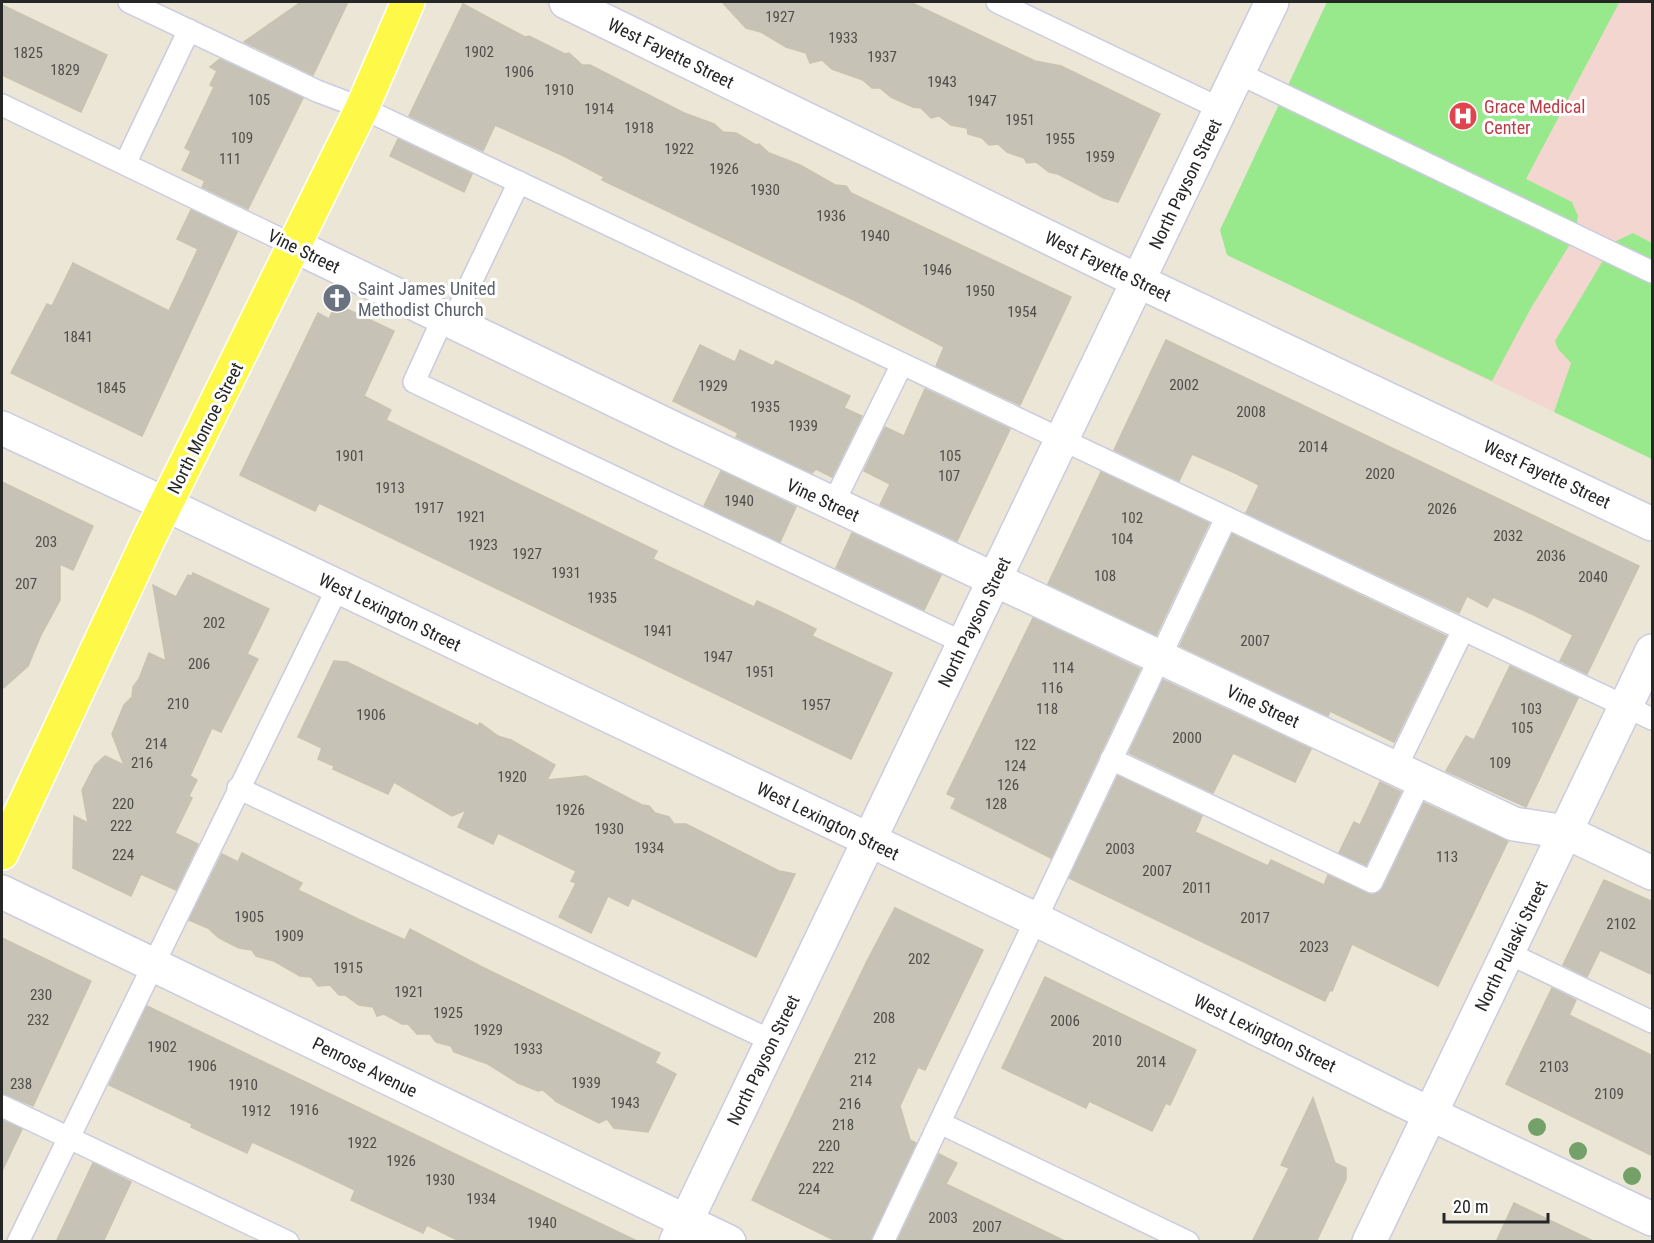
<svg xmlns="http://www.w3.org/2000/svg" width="1654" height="1243" font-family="'Roboto Condensed',sans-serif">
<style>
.medical{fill:#f4d6d1}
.green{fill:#98e98b}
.building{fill:#c6c3b6;stroke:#c6c3b0;stroke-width:1.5}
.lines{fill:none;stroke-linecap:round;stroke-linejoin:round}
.service-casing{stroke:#cbcbe2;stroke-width:24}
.minor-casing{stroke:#cbcbe2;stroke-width:36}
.tertiary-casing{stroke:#cbcbe2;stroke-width:36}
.primary-casing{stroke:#fff;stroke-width:36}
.service{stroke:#fff;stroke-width:21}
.minor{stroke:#fff;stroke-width:33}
.tertiary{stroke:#fff;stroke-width:33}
.primary{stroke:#fef948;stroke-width:33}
.tree{fill:#74a16a}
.labels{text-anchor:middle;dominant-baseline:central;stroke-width:6;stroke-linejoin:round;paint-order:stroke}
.number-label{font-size:15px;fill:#4e4d4a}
.street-label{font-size:18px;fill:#262626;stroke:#fff}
.health-label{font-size:18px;fill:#be3a42;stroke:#fff;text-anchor:start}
.worship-label{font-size:18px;fill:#5b616d;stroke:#fff;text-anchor:start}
</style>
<rect width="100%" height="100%" fill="#ebe6d5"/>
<!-- medical -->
<polygon class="medical" points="1327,2 1652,2 1652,459 1227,255"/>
<!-- green -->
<g class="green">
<polygon points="1327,2 1619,3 1526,179 1572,202 1578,216 1575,236 1531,308 1492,381 1227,255 1220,230"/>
<polygon points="1633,233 1652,243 1652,459 1554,412 1571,363 1558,349 1555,341 1614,242"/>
</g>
<!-- building -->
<g class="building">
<polygon points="301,2 348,2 313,75 244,42"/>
<polygon points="722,2 910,2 994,42 1035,61 1061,66 1160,114 1118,202 1104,198 1058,174 1049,172 1036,162 1027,163 1024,158 1007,152 998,144 989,145 982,138 968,134 967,128 951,125 939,116 931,118 921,108 913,107 891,97 880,88 872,88 863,80 832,69 822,60 810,63 806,53 786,47 761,32 746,28"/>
<polygon points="463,4 525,37 529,36 565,54 569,53 582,65 590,65 684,113 714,124 723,132 736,133 756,145 759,144 769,153 800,165 835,185 846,186 851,193 1071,297 1020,405 936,366 944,347 856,301 602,180 604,177 564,156 495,125 483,151 409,116"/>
<polygon points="2,5 107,55 81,112 2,75"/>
<polygon points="220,59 303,98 248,209 202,187 205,181 182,170 191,151 185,148 214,87 210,85 217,71 210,67"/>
<polygon points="398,139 472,174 464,192 390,156"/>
<polygon points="191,210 237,232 142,436 11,373 47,304 52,306 73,263 169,311 198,249 177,239"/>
<polygon points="336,304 394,331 364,396 391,410 386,420 657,551 653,559 754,607 757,601 779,611 816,629 812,636 892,673 851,759 319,503 315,511 240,475 318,313 329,319"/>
<polygon points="1166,340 1639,566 1587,674 1560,661 1573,635 1534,615 1493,597 1487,607 1467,596 1459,613 1246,513 1259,485 1235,473 1192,454 1179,481 1114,450"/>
<polygon points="700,345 735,362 740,350 773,366 776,361 850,396 844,408 862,416 832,477 816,469 812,473 736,437 738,433 673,401"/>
<polygon points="925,389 1010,429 957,541 880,505 890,484 864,471 885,427 904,436"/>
<polygon points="721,471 796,507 780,542 704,506"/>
<polygon points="1101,472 1209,523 1156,635 1048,584"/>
<polygon points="2,482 93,526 73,570 60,564 60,600 41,635 28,666 2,689"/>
<polygon points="852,533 941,575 924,610 836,568"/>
<polygon points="1232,534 1446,636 1394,742 1330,711 1328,716 1180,646"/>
<polygon points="193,573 269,609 247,654 258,659 221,732 212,728 190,776 197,780 189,796 192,798 175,833 198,844 176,890 141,874 131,896 73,868 74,816 88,823 82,790 95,765 105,756 124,765 112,734 124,705 132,697 133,687 139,679 149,653 166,661 153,585 176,597 188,575 192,576"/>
<polygon points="1033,618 1140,669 1051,858 951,808 956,798 947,794"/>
<polygon points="334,661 347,662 478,726 480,723 498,736 511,740 555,765 547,780 586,776 642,805 649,806 655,813 669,817 674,824 686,824 779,871 795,874 756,957 632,898 628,906 608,896 591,933 559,917 576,883 571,881 576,871 498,833 493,844 458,827 466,810 452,816 394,782 388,794 333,769 334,766 318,759 322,748 298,737"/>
<polygon points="1510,666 1578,698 1526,807 1446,771 1466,736 1474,740"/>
<polygon points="1163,680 1311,749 1295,782 1233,753 1213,793 1129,753"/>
<polygon points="1118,776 1202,816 1195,832 1268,866 1271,860 1324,885 1328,875 1372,895 1383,888 1424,803 1508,841 1438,986 1352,944 1332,991 1330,990 1325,1001 1069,878"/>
<polygon points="1380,782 1401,792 1366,865 1339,853 1354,822 1360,825"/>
<polygon points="242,853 302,883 298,890 358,919 405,940 410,929 482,967 660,1053 655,1063 676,1074 648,1132 614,1128 607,1119 599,1123 557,1102 543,1090 538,1091 518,1083 488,1064 454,1052 451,1046 436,1042 430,1034 417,1034 408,1024 402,1024 384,1014 377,1016 373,1007 359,1005 345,995 339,995 330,985 318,986 311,977 300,976 274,961 256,956 252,950 239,948 219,938 208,928 189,920 222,854 238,862"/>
<polygon points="1604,880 1653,902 1653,975 1600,950 1587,977 1563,965"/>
<polygon points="895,908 983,950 925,1070 918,1067 900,1106 910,1140 916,1143 870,1242 838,1242 752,1200 867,961"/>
<polygon points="2,938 91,981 33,1106 2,1093"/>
<polygon points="1045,977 1196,1050 1170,1105 1166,1103 1152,1131 1089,1101 1086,1108 1002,1068"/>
<polygon points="1552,988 1576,1000 1569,1015 1653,1056 1653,1156 1506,1084"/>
<polygon points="147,1006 503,1177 639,1242 461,1242 427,1225 423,1233 351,1200 355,1190 292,1160 252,1142 247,1153 191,1127 192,1124 109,1085"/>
<polygon points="1313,1098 1335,1163 1346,1168 1346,1179 1316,1242 1252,1242 1289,1168 1281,1165"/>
<polygon points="2,1120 22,1129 2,1171"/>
<polygon points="939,1154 957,1163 946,1184 1067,1242 897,1242"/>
<polygon points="93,1163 131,1182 103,1242 56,1242"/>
<polygon points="1514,1203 1595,1242 1496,1242"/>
</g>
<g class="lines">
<!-- service casing -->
<g class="service-casing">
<g id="service">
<polyline points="129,2 317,91 362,108 1652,719"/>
<polyline points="997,2 1221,109"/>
<polyline points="1238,73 1652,272"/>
<polyline points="2,105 295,246"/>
<polyline points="125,164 189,30"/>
<polyline points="443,318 414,382 964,643"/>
<polyline points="452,322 519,182"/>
<polyline points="833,504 902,364"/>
<polyline points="1111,759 1372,882 1421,780"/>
<polyline points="1396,768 1463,630"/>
<polyline points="238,788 772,1041"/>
<polyline points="1508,953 1652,1022"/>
<polyline points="2,1106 288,1242"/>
<polyline points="940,1123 1188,1242"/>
<polyline points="18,1242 338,587"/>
<polyline points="883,1242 1226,518"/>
</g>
</g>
<!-- minor casing -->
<g class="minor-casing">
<g id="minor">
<polyline points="295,246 677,430 1514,824 1566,832 1652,873"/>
<polyline points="167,505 1035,919 1397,1098 1652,1219"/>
<polyline points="2,892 729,1242"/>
<polyline points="676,1242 1272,2"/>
</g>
</g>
<!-- tertiary casing -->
<g class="tertiary-casing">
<g id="tertiary">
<polyline points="566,2 1138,281 1652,524"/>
<polyline points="2,428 167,505"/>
<polyline points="1369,1242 1652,651"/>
</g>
</g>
<!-- primary casing -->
<g class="primary-casing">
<polyline id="primary" points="2,853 149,538 362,108 408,2"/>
</g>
<!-- service -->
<use href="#service" class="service"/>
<!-- minor -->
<use href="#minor" class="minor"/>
<!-- tertiary -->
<use href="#tertiary" class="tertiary"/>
<!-- primary -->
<use href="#primary" class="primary"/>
</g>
<!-- trees -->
<g class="tree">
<circle cx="1537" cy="1127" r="9"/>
<circle cx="1578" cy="1151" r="9"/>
<circle cx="1632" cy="1176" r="9"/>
</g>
<!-- icons -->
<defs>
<g id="hospital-disc" transform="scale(1.5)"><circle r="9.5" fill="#e0444e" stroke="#fff"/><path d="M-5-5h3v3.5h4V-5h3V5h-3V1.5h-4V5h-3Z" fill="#fff"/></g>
<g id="church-disc" transform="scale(1.5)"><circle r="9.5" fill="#6b7280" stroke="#fff"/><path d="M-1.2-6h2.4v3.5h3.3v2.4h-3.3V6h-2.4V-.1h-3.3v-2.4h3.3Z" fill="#fff"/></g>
</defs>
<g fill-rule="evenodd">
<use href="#hospital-disc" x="1463" y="116"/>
<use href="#church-disc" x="337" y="298"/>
</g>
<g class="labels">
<!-- number labels -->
<g class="number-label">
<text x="780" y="17">1927</text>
<text x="843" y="38">1933</text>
<text x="479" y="52">1902</text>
<text x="28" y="53">1825</text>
<text x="882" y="57">1937</text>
<text x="65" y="70">1829</text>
<text x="519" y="72">1906</text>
<text x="942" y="82">1943</text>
<text x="559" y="90">1910</text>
<text x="259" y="100">105</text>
<text x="982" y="101">1947</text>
<text x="599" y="109">1914</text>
<text x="1020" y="120">1951</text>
<text x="639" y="128">1918</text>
<text x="242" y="138">109</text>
<text x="1060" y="139">1955</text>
<text x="679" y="149">1922</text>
<text x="1100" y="157">1959</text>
<text x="230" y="159">111</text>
<text x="724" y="169">1926</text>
<text x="765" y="190">1930</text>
<text x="831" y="216">1936</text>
<text x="875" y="236">1940</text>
<text x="937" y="270">1946</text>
<text x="980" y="291">1950</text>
<text x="1022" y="312">1954</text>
<text x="78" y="337">1841</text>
<text x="1184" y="385">2002</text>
<text x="713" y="386">1929</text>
<text x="111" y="388">1845</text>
<text x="765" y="407">1935</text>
<text x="1251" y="412">2008</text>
<text x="803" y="426">1939</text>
<text x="1313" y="447">2014</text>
<text x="350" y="456">1901</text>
<text x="950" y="456">105</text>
<text x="1380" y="474">2020</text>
<text x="949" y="476">107</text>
<text x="390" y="488">1913</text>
<text x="739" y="501">1940</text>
<text x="429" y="508">1917</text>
<text x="1442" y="509">2026</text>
<text x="471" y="517">1921</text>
<text x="1132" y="518">102</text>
<text x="1508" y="536">2032</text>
<text x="1122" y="539">104</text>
<text x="46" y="542">203</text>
<text x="483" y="545">1923</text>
<text x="527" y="554">1927</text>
<text x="1551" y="556">2036</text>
<text x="566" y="573">1931</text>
<text x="1105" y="576">108</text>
<text x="1593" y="577">2040</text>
<text x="26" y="584">207</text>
<text x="602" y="598">1935</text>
<text x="214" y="623">202</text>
<text x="658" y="631">1941</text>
<text x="1255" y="641">2007</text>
<text x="718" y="657">1947</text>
<text x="199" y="664">206</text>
<text x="1063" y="668">114</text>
<text x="760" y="672">1951</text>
<text x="1052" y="688">116</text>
<text x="178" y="704">210</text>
<text x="816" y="705">1957</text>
<text x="1047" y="709">118</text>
<text x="1531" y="709">103</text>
<text x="371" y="715">1906</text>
<text x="1522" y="728">105</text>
<text x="1187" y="738">2000</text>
<text x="156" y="744">214</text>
<text x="1025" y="745">122</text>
<text x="142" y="763">216</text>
<text x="1500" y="763">109</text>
<text x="1015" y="766">124</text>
<text x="512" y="777">1920</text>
<text x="1008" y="785">126</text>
<text x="123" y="804">220</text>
<text x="996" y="804">128</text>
<text x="570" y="810">1926</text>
<text x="121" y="826">222</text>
<text x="609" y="829">1930</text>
<text x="649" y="848">1934</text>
<text x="1120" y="849">2003</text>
<text x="123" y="855">224</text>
<text x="1447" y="857">113</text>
<text x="1157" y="871">2007</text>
<text x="1197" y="888">2011</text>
<text x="249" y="917">1905</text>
<text x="1255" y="918">2017</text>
<text x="1621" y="924">2102</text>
<text x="289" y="936">1909</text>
<text x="1314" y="947">2023</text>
<text x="919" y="959">202</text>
<text x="348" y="968">1915</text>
<text x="409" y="992">1921</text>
<text x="41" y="995">230</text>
<text x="448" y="1013">1925</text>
<text x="884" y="1018">208</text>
<text x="38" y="1020">232</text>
<text x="1065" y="1021">2006</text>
<text x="488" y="1030">1929</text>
<text x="1107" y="1041">2010</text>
<text x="162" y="1047">1902</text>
<text x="528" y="1049">1933</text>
<text x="865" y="1059">212</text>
<text x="1151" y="1062">2014</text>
<text x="202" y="1066">1906</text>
<text x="1554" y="1067">2103</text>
<text x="861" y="1081">214</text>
<text x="586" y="1083">1939</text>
<text x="21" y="1084">238</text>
<text x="243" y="1085">1910</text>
<text x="1609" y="1094">2109</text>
<text x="625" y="1103">1943</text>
<text x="850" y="1104">216</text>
<text x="304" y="1110">1916</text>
<text x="256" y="1111">1912</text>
<text x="843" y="1125">218</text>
<text x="362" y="1143">1922</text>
<text x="829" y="1146">220</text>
<text x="401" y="1161">1926</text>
<text x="823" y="1168">222</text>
<text x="440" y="1180">1930</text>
<text x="809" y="1189">224</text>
<text x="481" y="1199">1934</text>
<text x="943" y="1218">2003</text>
<text x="542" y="1223">1940</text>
<text x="987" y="1227">2007</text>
</g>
<!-- street labels -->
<g class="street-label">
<text transform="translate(671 53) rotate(26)">West Fayette Street</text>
<text transform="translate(1185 184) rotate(-64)">North Payson Street</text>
<text transform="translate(304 251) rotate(26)">Vine Street</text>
<text transform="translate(1108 266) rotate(26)">West Fayette Street</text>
<text transform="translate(205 428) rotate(-63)">North Monroe Street</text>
<text transform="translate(1547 474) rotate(25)">West Fayette Street</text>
<text transform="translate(823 500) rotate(25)">Vine Street</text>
<text transform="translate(390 612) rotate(26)">West Lexington Street</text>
<text transform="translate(974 622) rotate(-64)">North Payson Street</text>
<text transform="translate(1263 706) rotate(25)">Vine Street</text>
<text transform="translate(828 821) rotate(26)">West Lexington Street</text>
<text transform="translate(1511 946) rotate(-64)">North Pulaski Street</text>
<text transform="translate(1265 1033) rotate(26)">West Lexington Street</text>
<text transform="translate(763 1060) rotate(-64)">North Payson Street</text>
<text transform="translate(365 1067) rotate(26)">Penrose Avenue</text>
</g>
<!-- health labels -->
<g class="health-label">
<text x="1484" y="106">Grace Medical<tspan x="1484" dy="21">Center</tspan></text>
</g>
<!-- worship labels -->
<g class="worship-label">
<text x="358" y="288">Saint James United<tspan x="358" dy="21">Methodist Church</tspan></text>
</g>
</g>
<!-- border -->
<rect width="1654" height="1243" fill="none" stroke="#262626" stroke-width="6"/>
<!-- scale -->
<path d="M1444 1213v9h104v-9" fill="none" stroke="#262626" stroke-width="3"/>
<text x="1453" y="1213" font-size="18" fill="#262626" stroke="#ffffff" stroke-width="4.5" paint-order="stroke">20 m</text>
</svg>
